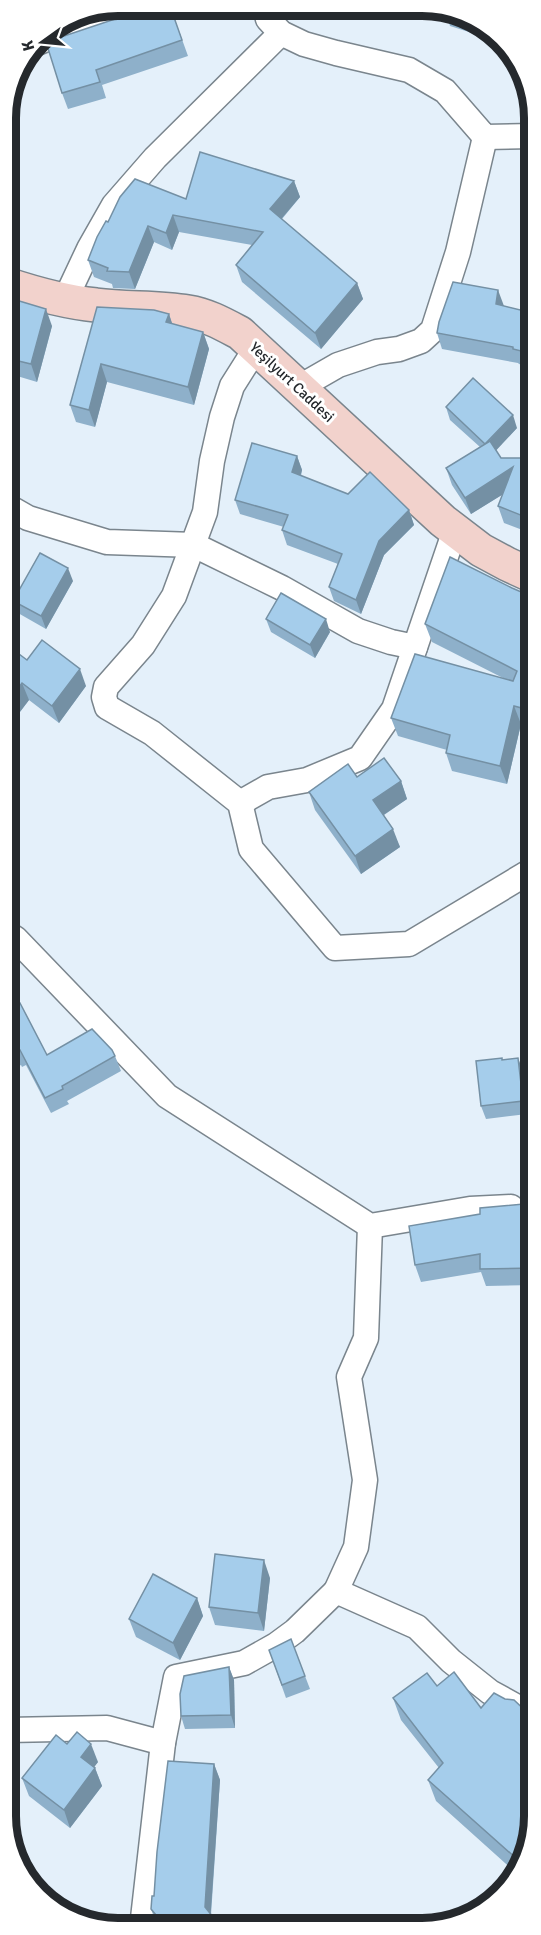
<svg xmlns="http://www.w3.org/2000/svg" width="541" height="1935" font-family="Signika,sans-serif">
<style>
.lines{fill:none;stroke-linecap:round;stroke-linejoin:round}
.minor-casing{stroke:#7a858d;stroke-width:27}
.secondary-casing{stroke:#7a858d;stroke-width:36}
.minor{stroke:#fff;stroke-width:24}
.secondary{stroke:#f2d2cc;stroke-width:33}
.wall{fill:#8eb0ca}
.shaded-wall{fill:#7490a4}
.building{fill:#a5cdeb;stroke:#7490a4;stroke-width:1.5}
.labels{text-anchor:middle;dominant-baseline:central;stroke-width:6;stroke-linejoin:round;paint-order:stroke}
.street-label{font-size:15px;fill:#25292d;stroke:#fff}
.rim{fill:none;stroke:#25292d;stroke-width:8}
</style>
<rect width="100%" height="100%" fill="#e4f0fa"/>
<g class="lines">
<!-- minor casing -->
<g class="minor-casing">
<g id="minor">
<polyline points="265,7 268,19 281,33 304,44 336,53 409,70 445,91 485,137 533,136"/>
<polyline points="37,43 124,6"/>
<polyline points="65,300 89,249 114,205 155,158 281,33"/>
<polyline points="256,348 232,386 222,417 212,461 205,512 174,596 143,645 106,687 104,697 107,707 152,733 240,803 251,849 335,948 409,944 534,869"/>
<polyline points="298,388 338,365 377,352 399,349 421,341 433,330 458,252 485,137"/>
<polyline points="7,506 28,518 107,542 194,545 282,588 358,631 391,642 415,647"/>
<polyline points="240,803 268,787 307,780 360,758 394,709 455,530"/>
<polyline points="7,933 16,939 167,1096 370,1226 470,1209 511,1207"/>
<polyline points="336,1591 356,1547 365,1480 349,1377 366,1338 370,1226"/>
<polyline points="8,1730 107,1728 163,1743"/>
<polyline points="142,1927 163,1743 176,1677 244,1663 276,1645 295,1631 336,1591 417,1627 451,1661 490,1692 519,1708"/>
</g>
</g>
<!-- secondary casing -->
<g class="secondary-casing">
<path id="secondary" d="M6,284C36,294 65,302 96,305C127,309 158,307 188,312C207,315 223,324 240,333L443,521L481,550L507,564L533,576"/>
</g>
<!-- minor -->
<use href="#minor" class="minor"/>
<!-- secondary -->
<use href="#secondary" class="secondary"/>
</g>
<!-- wall -->
<g class="wall">
<polygon points="170,6 188,56 102,85 106,98 68,109 62,93"/>
<polygon points="279,7 309,7 304,20 281,11"/>
<polygon points="404,8 445,8 495,35 494,40 450,26 448,20"/>
<polygon points="294,181 300,197 282,219 357,283 363,299 321,349 242,282 236,265 252,245 179,232 172,250 154,242 135,289 113,288 112,284 94,277 88,260 108,222 186,199"/>
<polygon points="6,297 52,326 37,382 7,373"/>
<polygon points="504,306 533,313 533,368 519,364 518,363 442,349 437,333"/>
<polygon points="97,307 169,314 172,324 203,332 209,349 194,405 107,382 95,427 76,422 70,405"/>
<polygon points="446,407 517,428 496,450 501,458 533,460 533,534 504,523 498,506 503,494 471,514 452,485 446,468 480,447 450,420"/>
<polygon points="297,456 302,470 301,476 348,494 409,510 414,525 384,555 361,614 334,601 329,587 338,564 287,545 282,530 284,527 240,514 235,500"/>
<polygon points="7,576 12,581 17,594 73,581 46,629 18,613 14,603 7,611"/>
<polygon points="512,588 533,597 534,727 521,724 507,784 452,771 446,753 447,750 398,736 391,718 505,679 432,642 425,624"/>
<polygon points="266,619 330,632 315,658 271,632"/>
<polygon points="27,660 86,686 59,723 29,700 7,729"/>
<polygon points="357,777 401,781 407,799 384,815 400,847 361,874 315,810 309,792"/>
<polygon points="7,1010 47,1055 115,1056 121,1071 67,1101 69,1104 51,1113 26,1065 22,1067 21,1065 7,1072"/>
<polygon points="503,1060 523,1071 527,1114 486,1119 481,1106"/>
<polygon points="534,1203 534,1285 486,1286 481,1272 421,1282 415,1265 480,1214"/>
<polygon points="270,1578 264,1631 215,1625 209,1607"/>
<polygon points="197,1598 203,1616 180,1660 136,1637 129,1619"/>
<polygon points="269,1650 305,1676 310,1689 286,1698"/>
<polygon points="229,1667 234,1680 235,1728 185,1729 181,1716"/>
<polygon points="437,1686 481,1708 535,1824 515,1872 436,1801 428,1780 439,1768 401,1720 393,1698"/>
<polygon points="98,1762 94,1767 95,1768 102,1786 70,1828 29,1796 22,1778"/>
<polygon points="214,1764 220,1780 211,1915 221,1927 158,1927 157,1925 151,1909 154,1896"/>
</g>
<!-- shaded-wall -->
<g class="shaded-wall">
<polygon points="299,7 309,7 304,20"/>
<polygon points="491,33 495,35 494,40"/>
<polygon points="294,181 300,197 276,225 270,209"/>
<polygon points="173,215 179,232 172,250 166,233"/>
<polygon points="148,226 154,242 135,289 129,272"/>
<polygon points="357,283 363,299 321,349 315,333"/>
<polygon points="498,290 504,306 496,304"/>
<polygon points="46,309 52,326 37,382 31,364"/>
<polygon points="169,314 175,332 166,322"/>
<polygon points="203,332 209,349 194,405 188,387"/>
<polygon points="101,364 107,382 95,427 89,410"/>
<polygon points="513,415 517,428 490,457 486,444"/>
<polygon points="297,456 302,470 297,487 292,472"/>
<polygon points="513,467 520,484 471,514 465,498"/>
<polygon points="409,510 414,525 384,555 361,614 356,600 379,541"/>
<polygon points="68,568 73,581 46,629 41,616"/>
<polygon points="12,581 19,599 13,601 14,603 7,611 7,587"/>
<polygon points="326,619 330,632 315,658 310,645"/>
<polygon points="80,669 86,686 59,723 52,706"/>
<polygon points="22,683 29,700 7,729 7,703"/>
<polygon points="514,706 521,724 507,784 500,766"/>
<polygon points="401,781 407,799 379,818 373,800"/>
<polygon points="393,829 400,847 361,874 355,856"/>
<polygon points="518,1058 523,1071 527,1114 523,1101"/>
<polygon points="264,1560 270,1578 264,1631 258,1613"/>
<polygon points="197,1598 203,1616 180,1660 173,1643"/>
<polygon points="10,1621 17,1639 8,1696 8,1637"/>
<polygon points="229,1667 234,1680 235,1728 231,1715"/>
<polygon points="91,1744 98,1762 88,1775 81,1757"/>
<polygon points="214,1764 220,1780 210,1923 205,1907"/>
<polygon points="95,1768 102,1786 70,1828 64,1810"/>
</g>
<!-- building -->
<g class="building">
<polygon points="154,6 170,6 182,40 96,70 100,82 62,93 46,42"/>
<polygon points="445,8 456,14 444,10"/>
<polygon points="200,152 294,181 270,209 357,283 315,333 236,265 263,232 173,215 166,233 148,226 129,272 107,271 108,268 88,260 97,237 106,221 108,222 120,197 135,179 186,199"/>
<polygon points="453,282 498,290 496,304 533,313 533,354 513,349 513,347 437,333 439,322"/>
<polygon points="6,297 46,309 31,364 6,358"/>
<polygon points="97,307 154,310 169,314 166,322 203,332 188,387 101,364 89,410 70,405"/>
<polygon points="473,378 513,415 485,444 446,407"/>
<polygon points="490,441 501,458 528,458 533,460 533,520 498,506 513,467 465,498 446,468"/>
<polygon points="252,443 297,456 292,472 348,494 370,472 409,510 379,541 356,600 329,587 342,554 282,530 288,515 235,500"/>
<polygon points="40,553 68,568 41,616 13,601"/>
<polygon points="450,557 512,588 533,597 534,709 533,711 514,706 500,766 446,753 450,735 391,718 415,654 513,681 517,671 425,624"/>
<polygon points="7,576 12,581 7,587"/>
<polygon points="281,593 326,619 310,645 266,619"/>
<polygon points="42,640 80,669 52,706 22,683 7,703 7,645 27,660"/>
<polygon points="384,758 401,781 373,800 393,829 355,856 309,792 348,764 357,777"/>
<polygon points="20,1003 47,1055 92,1029 112,1050 115,1056 62,1086 63,1089 45,1098 20,1050 17,1052 15,1050 7,1054 7,1010"/>
<polygon points="502,1058 502,1060 518,1058 523,1101 481,1106 476,1061"/>
<polygon points="534,1203 534,1268 480,1269 480,1254 415,1265 409,1226 480,1214 480,1208"/>
<polygon points="215,1554 264,1560 258,1613 209,1607"/>
<polygon points="153,1574 197,1598 173,1643 129,1619"/>
<polygon points="8,1620 10,1621 8,1637"/>
<polygon points="291,1639 305,1676 282,1685 269,1650"/>
<polygon points="229,1667 231,1715 181,1716 180,1694 184,1676"/>
<polygon points="454,1672 481,1708 494,1693 505,1699 514,1700 532,1717 535,1722 535,1824 521,1857 518,1860 428,1780 443,1763 393,1698 427,1673 437,1686"/>
<polygon points="77,1732 91,1744 81,1757 95,1768 64,1810 22,1778 56,1735 67,1744"/>
<polygon points="168,1761 214,1764 205,1907 221,1927 166,1927 151,1909 152,1896 154,1896 157,1852"/>
<polygon points="80,1913 82,1919 74,1915"/>
</g>
<g class="labels">
<!-- street labels -->
<g class="street-label">
<text transform="translate(292 382) rotate(43)">Yeşilyurt Caddesi</text>
</g>
</g>
<!-- crop -->
<path d="M0 0H541V1935H0ZM118 16H422A102 102 0 0 1 524 118V1816A102 102 0 0 1 422 1918H118A102 102 0 0 1 16 1816V118A102 102 0 0 1 118 16Z" fill="#fff" fill-rule="evenodd"/>
<path class="rim" d="M118 16H422A102 102 0 0 1 524 118V1816A102 102 0 0 1 422 1918H118A102 102 0 0 1 16 1816V118A102 102 0 0 1 118 16Z"/>
<!-- north arrow -->
<g transform="translate(42 42) rotate(255)" stroke="#ffffff" stroke-width="4.5" paint-order="stroke">
<path d="M0-4.5L10 22L0 15L-10 22Z" fill="#25292d"/>
<text y="-9" font-size="16" font-weight="bold" text-anchor="middle" fill="#25292d">K</text>
</g>
</svg>
